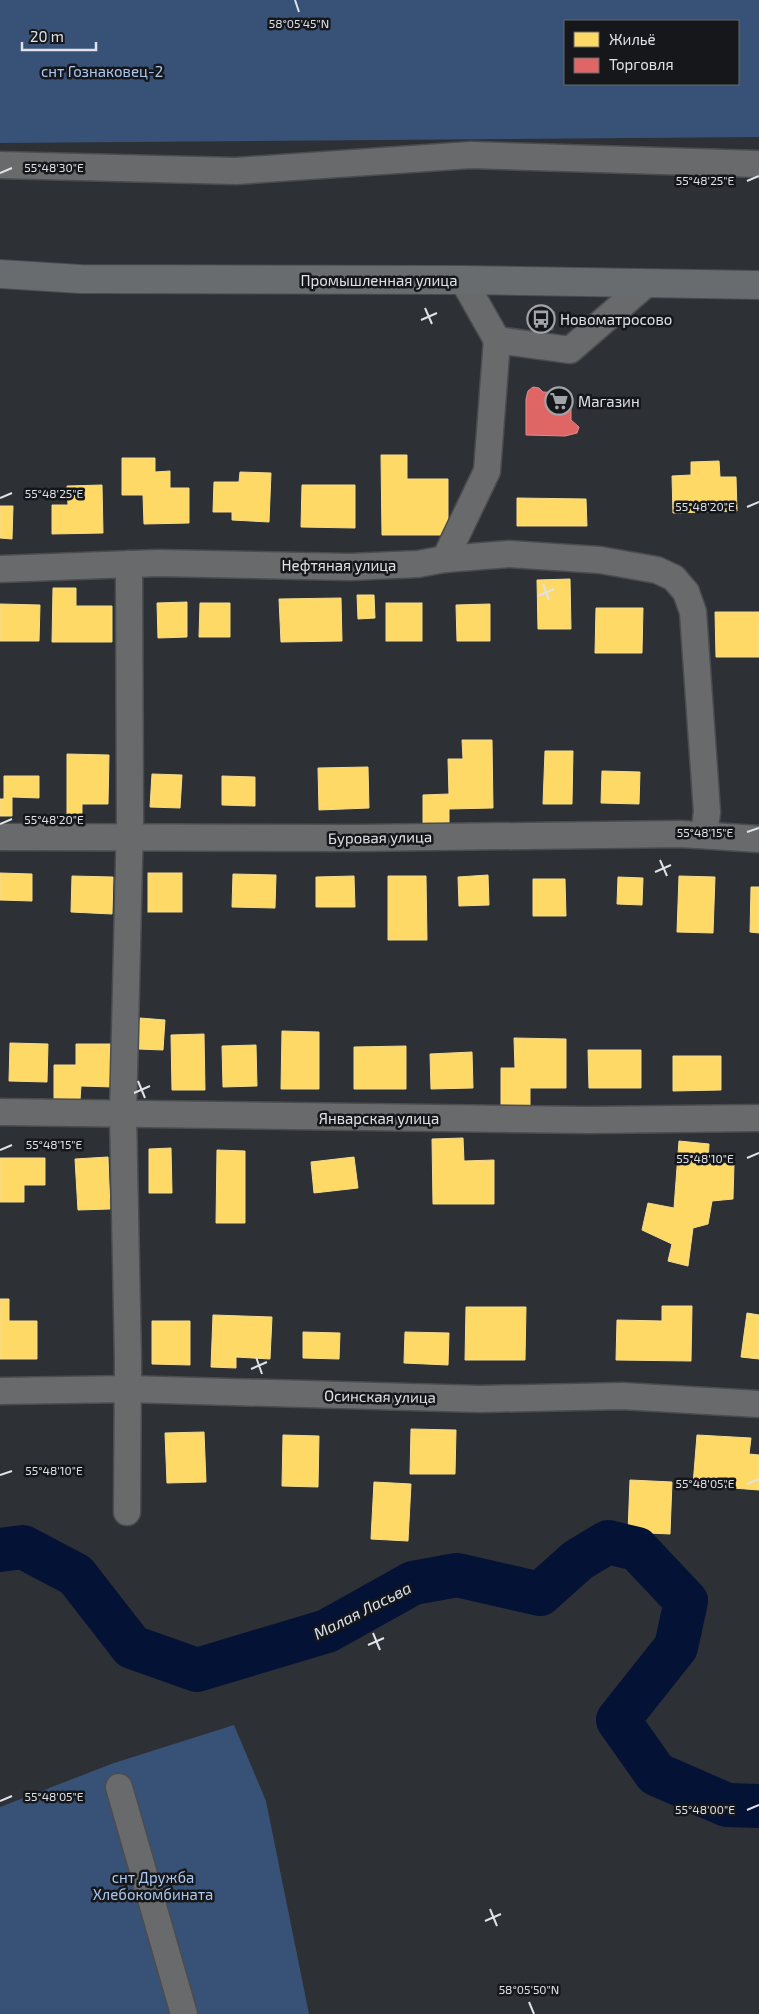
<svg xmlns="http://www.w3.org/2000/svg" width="759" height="2014" font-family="'Exo 2',sans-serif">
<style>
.green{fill:#385277;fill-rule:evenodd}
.homes{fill:#ffd966;stroke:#f5dc8d}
.shops{fill:#e06666;stroke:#e08b8d}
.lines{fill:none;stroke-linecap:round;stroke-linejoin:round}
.river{stroke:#041235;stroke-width:44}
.building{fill:#494b4f;stroke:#55575a}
.minor-casing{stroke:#4a4c50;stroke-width:29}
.major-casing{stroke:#4a4c50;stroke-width:30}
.minor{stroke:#686a6c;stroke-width:26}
.major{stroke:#686c6e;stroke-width:28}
.ticks{fill:none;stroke:#dfe2e7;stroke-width:2}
.labels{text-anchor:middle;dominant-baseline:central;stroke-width:5;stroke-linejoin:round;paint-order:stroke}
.park-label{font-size:15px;fill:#acc8f2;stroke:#15171a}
.street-label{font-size:15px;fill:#dfe2e7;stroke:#15171a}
.poi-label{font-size:15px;fill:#dfe2e7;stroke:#15171a;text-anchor:start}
.water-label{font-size:16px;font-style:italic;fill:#d8e2f1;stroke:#15171a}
.ticks-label{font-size:12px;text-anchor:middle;fill:#dfe2e7;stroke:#15171a;stroke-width:5;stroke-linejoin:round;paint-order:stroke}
</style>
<rect width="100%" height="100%" fill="#2d3034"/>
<!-- green -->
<g class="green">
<path d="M0,0H759V137L0,143ZM738,21V84H565V21Z"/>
<polygon points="234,1725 266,1801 309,2014 0,2014 0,1807 114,1763"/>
</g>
<!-- homes -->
<g class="homes">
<polygon points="381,455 407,455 407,479 448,479 448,535 382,535"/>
<polygon points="122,458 155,458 155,472 170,471 170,488 189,488 189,523 144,524 143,495 122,495"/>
<polygon points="719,461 720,477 736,477 737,511 673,513 672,476 691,475 691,462"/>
<polygon points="240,472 271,473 269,522 232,520 232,512 213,512 214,482 239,482"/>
<polygon points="102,485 103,533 52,534 52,505 68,505 67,486"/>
<polygon points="302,485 355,485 355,528 301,527"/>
<polygon points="517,498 586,499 587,526 517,526"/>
<polygon points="0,506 13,506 12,539 0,538"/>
<polygon points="570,579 571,629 538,629 537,580"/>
<polygon points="53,588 76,588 76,606 112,606 112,642 52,642"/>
<polygon points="357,595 374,595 375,618 358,619"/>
<polygon points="341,598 342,641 281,642 279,599"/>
<polygon points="187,602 187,637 158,638 157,603"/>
<polygon points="200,603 230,603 230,637 199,637"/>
<rect x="386" y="603" width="36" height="38"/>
<polygon points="0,604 40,605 39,641 0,641"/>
<polygon points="490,604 490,641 457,641 456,605"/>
<polygon points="596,608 643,608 642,653 595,653"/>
<polygon points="715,612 759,612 759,657 716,657"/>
<polygon points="462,740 492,740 493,808 449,809 449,824 423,824 423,795 449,794 448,759 463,759"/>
<polygon points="545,751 573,751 572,804 543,804"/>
<polygon points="67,754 109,755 108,804 82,804 82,819 67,819"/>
<polygon points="368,767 369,808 319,810 318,768"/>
<polygon points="602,771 640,772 639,804 601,803"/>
<polygon points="152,774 182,775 180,808 150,807"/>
<polygon points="4,776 39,776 39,798 12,797 12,816 0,816 0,799 4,799"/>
<polygon points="222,776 255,777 255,806 222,805"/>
<polygon points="0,873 32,874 32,901 0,900"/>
<rect x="148" y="873" width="34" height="39"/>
<polygon points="233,874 276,875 275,908 232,907"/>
<polygon points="488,875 489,905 459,906 458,877"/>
<polygon points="72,876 113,877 112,914 71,912"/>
<polygon points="354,876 355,907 316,907 316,877"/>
<polygon points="388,876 426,876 427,940 388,940"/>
<polygon points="679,876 715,877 713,933 677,932"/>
<polygon points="618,877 643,878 642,905 617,904"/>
<polygon points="533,879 565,879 566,916 533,916"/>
<polygon points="751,887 759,887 759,933 750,932"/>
<polygon points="140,1018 165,1020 163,1050 138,1049"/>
<polygon points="282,1031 319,1032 319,1089 281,1089"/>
<polygon points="204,1034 205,1090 172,1090 171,1035"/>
<polygon points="514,1038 566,1039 566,1088 530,1088 530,1107 501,1106 501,1068 515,1068"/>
<polygon points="10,1043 48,1044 47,1082 9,1081"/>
<polygon points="76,1044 114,1044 113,1087 81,1086 80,1100 54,1099 54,1065 76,1065"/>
<polygon points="256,1045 257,1086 223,1087 222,1046"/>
<polygon points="406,1046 406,1089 354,1089 354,1047"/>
<polygon points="588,1050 641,1050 641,1088 589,1088"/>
<polygon points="472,1052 473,1088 431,1089 430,1054"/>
<polygon points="673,1056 721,1056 721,1090 673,1091"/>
<polygon points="463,1138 464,1161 494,1160 494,1204 433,1204 432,1139"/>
<polygon points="679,1141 709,1144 708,1164 734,1163 733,1199 712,1201 708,1224 693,1228 688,1266 668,1261 672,1244 642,1230 648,1203 674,1208"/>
<polygon points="171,1148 172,1193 149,1193 149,1149"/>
<polygon points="217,1150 245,1151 245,1223 216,1223"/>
<polygon points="108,1157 110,1209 78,1210 75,1159"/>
<polygon points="354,1157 358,1188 314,1193 311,1162"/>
<polygon points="0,1158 45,1158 45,1185 24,1185 24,1202 0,1202"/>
<polygon points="0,1299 9,1299 9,1321 37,1321 37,1359 0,1359"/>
<polygon points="662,1306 692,1306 691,1361 616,1360 617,1320 662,1321"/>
<polygon points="466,1307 526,1307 525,1360 465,1360"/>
<polygon points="747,1313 759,1315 759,1359 741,1357"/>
<polygon points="213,1315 272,1317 270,1359 236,1357 236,1368 211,1367"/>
<polygon points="152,1321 190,1321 190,1365 152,1364"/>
<polygon points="303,1332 340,1333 339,1359 303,1358"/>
<polygon points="405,1332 449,1333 448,1365 404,1363"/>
<polygon points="411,1429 456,1430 455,1474 410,1474"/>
<polygon points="204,1432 206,1482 167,1483 165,1433"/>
<polygon points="283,1435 319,1436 318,1487 282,1486"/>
<polygon points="697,1435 751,1438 749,1454 759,1455 759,1490 693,1485"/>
<polygon points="630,1480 672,1482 670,1534 628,1532"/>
<polygon points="374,1482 411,1484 408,1541 371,1539"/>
</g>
<!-- shops -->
<polygon class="shops" points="533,387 539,388 543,392 571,393 571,420 579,427 577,433 565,436 526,435 526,399 528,391"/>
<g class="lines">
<!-- river -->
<polyline class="river" points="0,1550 23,1547 76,1575 132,1647 197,1670 327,1631 413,1583 457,1575 540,1594 578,1560 608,1542 637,1549 686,1601 676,1647 618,1720 656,1774 727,1805 759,1806"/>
</g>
<!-- building -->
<polygon class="building" points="531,309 555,312 553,330 529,327"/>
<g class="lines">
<!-- minor casing -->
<g class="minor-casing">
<g id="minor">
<polyline points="0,165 236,171 471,155 759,164"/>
<polyline points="463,280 497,340 570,350 646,284"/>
<polyline points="445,559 487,471 497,340"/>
<polyline points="0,569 158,563 350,567 418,564 445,559 509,554 600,560 657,570 674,578 679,584 686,592 693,612 707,812 704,835"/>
<polyline points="0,837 357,838 681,834 759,839"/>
<polyline points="0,1112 590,1120 759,1118"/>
<polyline points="0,1391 128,1389 480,1399 622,1396 759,1404"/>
<polyline points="127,1512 128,1360 123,1115 130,820 129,564"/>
<polyline points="119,1787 184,2014"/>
</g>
</g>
<!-- major casing -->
<g class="major-casing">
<polyline id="major" points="0,274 80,279 463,280 759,285"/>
</g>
<!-- minor -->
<use href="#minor" class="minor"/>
<!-- major -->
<use href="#major" class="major"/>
</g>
<!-- ticks -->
<path class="ticks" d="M295,0L299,12M0,173L12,168M747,181L759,176M425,308L432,324M421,320L437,313M0,498L12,493M747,507L759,502M543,584L549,600M538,596L554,589M0,824L12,819M747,832L759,828M660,860L667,876M655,872L671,865M138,1081L145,1098M134,1093L150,1086M0,1150L12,1145M747,1158L759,1153M256,1357L262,1374M251,1369L267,1362M0,1475L12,1471M747,1484L759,1479M373,1633L380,1650M368,1645L384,1638M0,1801L12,1796M747,1810L759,1805M490,1909L497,1926M485,1921L501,1914M529,2002L534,2014"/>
<!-- icons -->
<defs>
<g id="bus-ring" transform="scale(1.4375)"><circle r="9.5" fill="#15171a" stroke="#a1a4a8" stroke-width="1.5"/><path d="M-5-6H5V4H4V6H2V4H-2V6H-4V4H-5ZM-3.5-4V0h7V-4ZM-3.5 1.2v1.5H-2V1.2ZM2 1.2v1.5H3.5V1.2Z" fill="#a1a4a8"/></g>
<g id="supermarket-ring" transform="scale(1.4375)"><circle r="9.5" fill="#15171a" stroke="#a1a4a8" stroke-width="1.5"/><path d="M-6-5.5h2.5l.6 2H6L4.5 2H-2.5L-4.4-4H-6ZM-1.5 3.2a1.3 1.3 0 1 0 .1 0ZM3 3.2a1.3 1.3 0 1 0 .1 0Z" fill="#a1a4a8"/></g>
</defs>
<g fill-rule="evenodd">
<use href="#bus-ring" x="541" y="319"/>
<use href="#supermarket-ring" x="559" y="401"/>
</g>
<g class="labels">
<!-- park labels -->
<g class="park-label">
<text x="102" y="71">снт Гознаковец-2</text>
<text x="153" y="1877">снт Дружба<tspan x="153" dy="17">Хлебокомбината</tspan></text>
</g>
<!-- street labels -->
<g class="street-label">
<text x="379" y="280">Промышленная улица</text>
<text x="339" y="565">Нефтяная улица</text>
<text transform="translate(380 837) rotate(-1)">Буровая улица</text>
<text x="379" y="1118">Январская улица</text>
<text transform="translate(380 1396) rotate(1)">Осинская улица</text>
</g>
<!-- poi labels -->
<g class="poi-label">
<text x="560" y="319">Новоматросово</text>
<text x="578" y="401">Магазин</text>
</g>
<!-- water labels -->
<g class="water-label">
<text transform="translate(362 1610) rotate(-27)">Малая Ласьва</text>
</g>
</g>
<g class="ticks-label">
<text x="299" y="28">58°05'45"N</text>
<text x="54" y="172">55°48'30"E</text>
<text x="705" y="185">55°48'25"E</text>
<text x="54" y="498">55°48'25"E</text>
<text x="705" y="511">55°48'20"E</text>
<text x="54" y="824">55°48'20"E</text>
<text x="705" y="837">55°48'15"E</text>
<text x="54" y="1149">55°48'15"E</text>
<text x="705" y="1163">55°48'10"E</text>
<text x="54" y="1475">55°48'10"E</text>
<text x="705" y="1488">55°48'05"E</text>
<text x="54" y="1801">55°48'05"E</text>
<text x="705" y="1814">55°48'00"E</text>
<text x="529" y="1994">58°05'50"N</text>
</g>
<!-- legend -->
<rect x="564" y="20" width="175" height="65" fill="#15171a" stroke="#66686c"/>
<rect x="574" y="32" width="25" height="15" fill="#ffd966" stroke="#66686c"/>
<text x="609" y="45" font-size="15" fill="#dfe2e7">Жильё</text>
<rect x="574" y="58" width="25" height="15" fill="#e06666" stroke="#66686c"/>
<text x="609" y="70" font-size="15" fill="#dfe2e7">Торговля</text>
<!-- scale -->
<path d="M22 42v8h74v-8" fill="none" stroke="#dfe2e7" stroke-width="2.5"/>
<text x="30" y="42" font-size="15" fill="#dfe2e7" stroke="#15171a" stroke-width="4" paint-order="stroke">20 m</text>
</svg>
